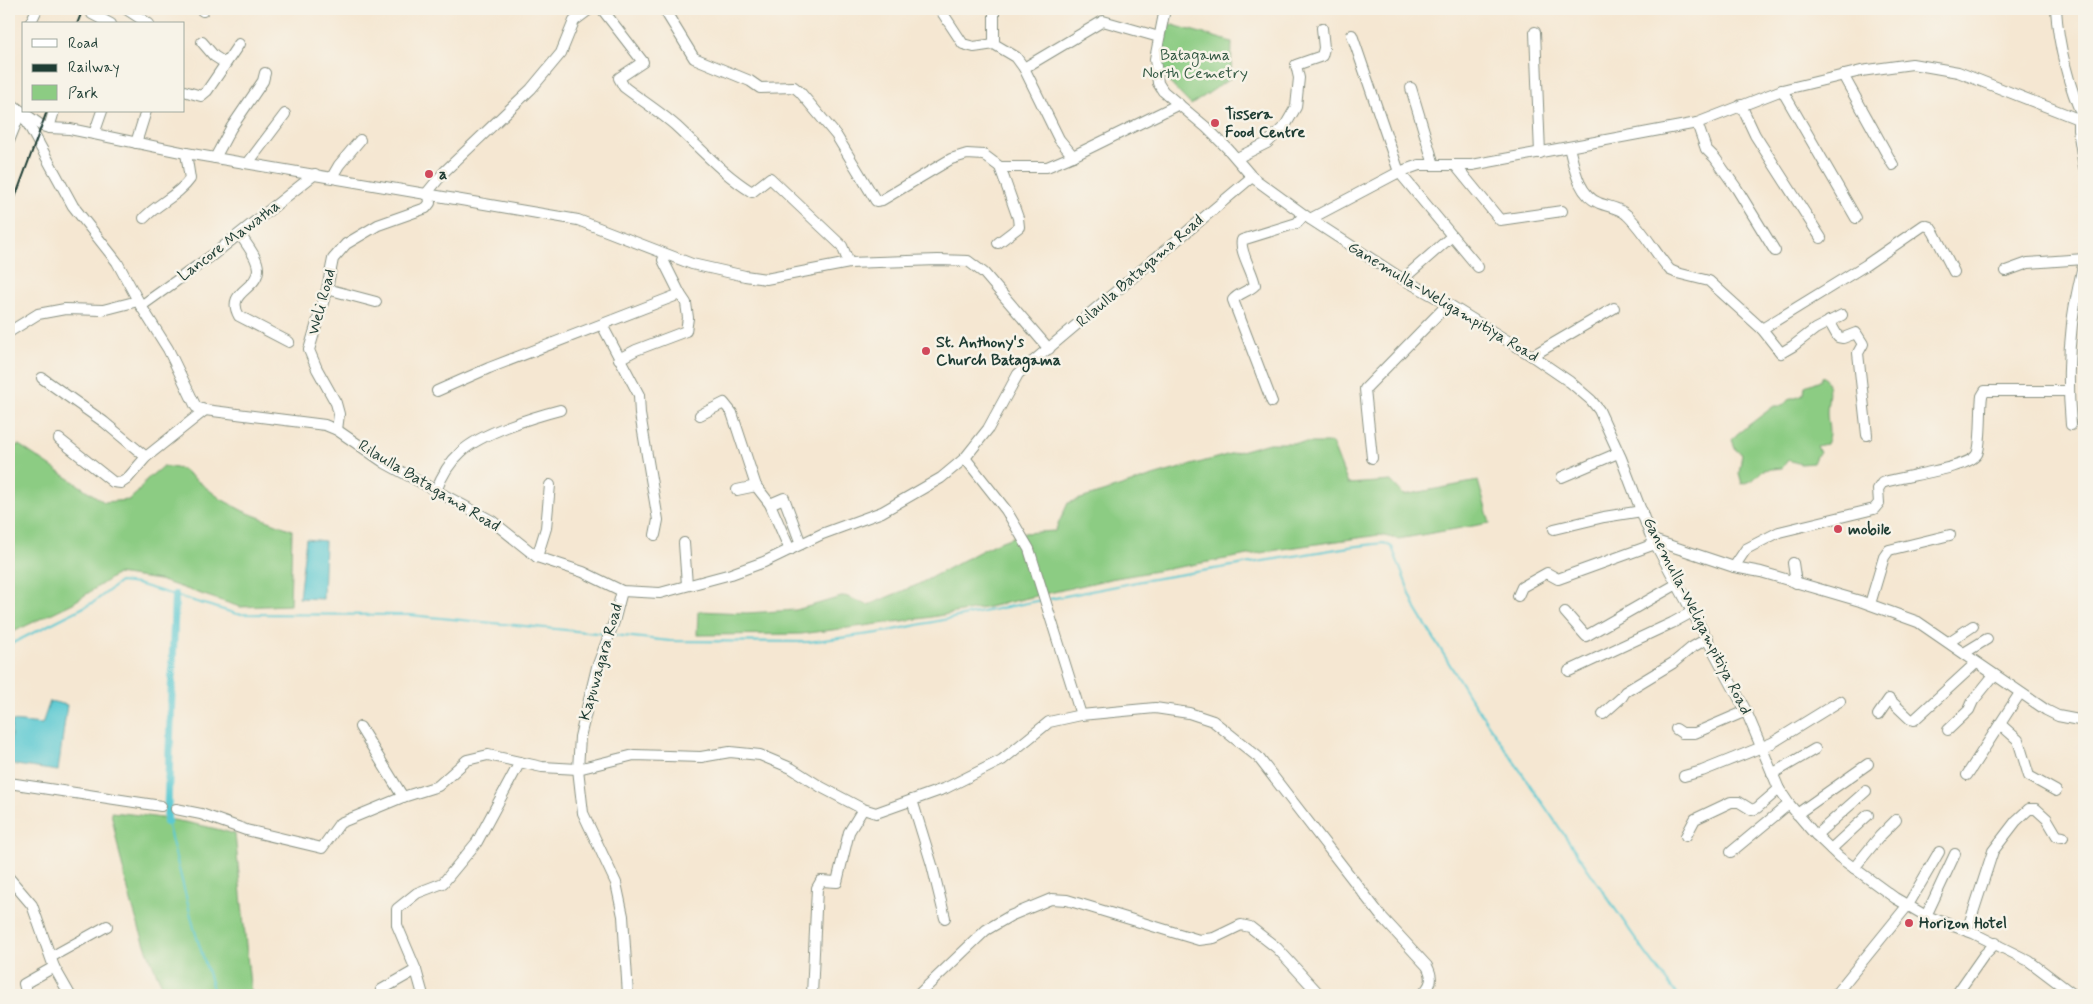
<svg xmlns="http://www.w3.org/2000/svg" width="2093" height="1004" font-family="Mynerve,sans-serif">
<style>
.green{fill:#8ccc83;stroke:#56845c}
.water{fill:#5cc9d2;stroke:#3e8383}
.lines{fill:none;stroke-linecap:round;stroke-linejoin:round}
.stream{stroke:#5cc9d2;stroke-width:2}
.canal{stroke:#5cc9d2;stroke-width:8}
.minor-casing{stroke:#8a9283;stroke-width:12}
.minor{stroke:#fff;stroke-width:10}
.rail{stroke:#1f3d34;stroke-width:2}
.poi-dot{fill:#d1495b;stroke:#f7f3e8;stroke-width:2}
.labels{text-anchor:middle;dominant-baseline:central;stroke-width:5;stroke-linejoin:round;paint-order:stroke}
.park-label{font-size:16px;fill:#355a44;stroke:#f7f3e8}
.poi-label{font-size:16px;font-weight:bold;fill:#1f3d34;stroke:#f7f3e8;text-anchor:start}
.street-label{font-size:16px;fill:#1f3d34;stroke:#f7f3e8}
</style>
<rect width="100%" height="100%" fill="#f7f3e8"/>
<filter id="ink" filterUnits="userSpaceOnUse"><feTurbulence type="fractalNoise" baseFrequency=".02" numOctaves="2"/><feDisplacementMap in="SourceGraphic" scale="10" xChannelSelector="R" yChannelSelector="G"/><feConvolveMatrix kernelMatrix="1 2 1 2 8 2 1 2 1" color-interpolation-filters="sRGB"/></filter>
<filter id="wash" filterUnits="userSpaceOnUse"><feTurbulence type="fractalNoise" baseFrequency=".0096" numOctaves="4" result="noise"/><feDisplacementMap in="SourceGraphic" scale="20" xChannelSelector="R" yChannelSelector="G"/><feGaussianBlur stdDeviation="1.12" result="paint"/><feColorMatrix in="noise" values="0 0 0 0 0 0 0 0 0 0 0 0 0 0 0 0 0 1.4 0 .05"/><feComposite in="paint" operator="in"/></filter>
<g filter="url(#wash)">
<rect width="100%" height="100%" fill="#f5e7d2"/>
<!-- green -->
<g class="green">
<polygon points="1166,23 1232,42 1231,78 1191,105 1164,77 1161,55"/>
<path d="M1823,376C1833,386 1827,400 1827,412C1827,424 1832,432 1826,444L1817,446L1820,453L1816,456L1813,463L1801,464L1788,460L1782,468L1763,470L1753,480L1742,484L1739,473L1742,454L1736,450L1732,440L1737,434L1774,406H1783L1790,398H1796L1804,394L1805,386L1820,380Z"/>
<polygon points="1269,443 1332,443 1348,484 1391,481 1404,495 1478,481 1490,523 1398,539 1379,535 1289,548 1110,579 984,608 925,618 801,634 697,635 698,611 746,613 796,610 845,596 868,605 917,585 994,544 1023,533 1055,531 1068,503 1156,475"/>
<polygon points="19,445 104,502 129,500 138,492 146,480 163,466 182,469 221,499 243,511 292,530 290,605 240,607 159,580 117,574 73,603 9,634 9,447"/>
<path d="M111,812C153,816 194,822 235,834L251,995H167C136,934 124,878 111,812Z"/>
</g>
<!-- water -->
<g class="water">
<polygon points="306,539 325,541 323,599 299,598"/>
<polygon points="50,701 67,705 58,771 9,764 12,721 42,724"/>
</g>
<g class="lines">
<!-- stream -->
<g class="stream">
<polyline points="1050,599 1147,580 1349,547 1384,543 1392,547 1416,609 1469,696 1644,951 1677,995"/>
<polyline points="614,635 670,641 808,642 878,633 1042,600"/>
<polyline points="9,645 94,602 120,582 137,584 237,614 410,615 607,634"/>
<polyline points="167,822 194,928 215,995"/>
</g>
<!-- canal -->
<polyline class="canal" points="167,822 175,595"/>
</g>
</g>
<g filter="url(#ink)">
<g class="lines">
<!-- minor casing -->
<g class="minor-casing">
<g id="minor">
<polyline points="126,9 149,24"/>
<polyline points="200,9 203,11"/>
<path d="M602,9L643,62L619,78L624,87C641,100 660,112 676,126C701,149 723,174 752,192L770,178L842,246L849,263"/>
<polyline points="664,9 694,58 750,81 760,88 794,87 800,92 836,135 876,201 882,200 951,159 967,154 984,155 1000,167 1047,167 1073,156"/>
<polyline points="940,9 963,44 974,47 994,44 1016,57 1024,68 1059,139 1073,156 1179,104"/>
<polyline points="994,9 994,44"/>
<polyline points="1165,9 1155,59 1158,83 1163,91 1207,128 1228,149 1252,177 1310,219 1401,278 1448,304 1532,356 1570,382 1591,400 1599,410 1621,458 1650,534 1746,711 1779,789 1789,804 1812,831 1839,857 1895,898 1926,916 1973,933 2029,961 2074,995"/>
<path d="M2056,9C2058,43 2069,89 2084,119"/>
<polyline points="92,14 111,24"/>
<polyline points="30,24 37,9"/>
<polyline points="1535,32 1540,153"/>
<polyline points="1352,35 1399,172 1478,267"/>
<polyline points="202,42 214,56 225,63"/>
<polyline points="1024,68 1103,21 1159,37"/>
<polyline points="1843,75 1893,165"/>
<polyline points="1411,88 1434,165"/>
<polyline points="1782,90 1856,218"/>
<polyline points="184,91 201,96 207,91 239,44"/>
<polyline points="9,102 21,111 73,206 117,262 141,306 168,349 196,407 205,410 325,425 337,430 385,463 492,521 537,557 583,572 622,591 660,593 731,574 764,562 822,534 882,512 941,478 965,458 988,429 1018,374 1252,177"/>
<polyline points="1741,105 1755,135 1821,238"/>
<polyline points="2078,119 2078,129 2084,167"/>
<polyline points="1697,123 1706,149 1715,158 1737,189 1775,251"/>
<polyline points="49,128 54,111"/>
<polyline points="94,134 102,111"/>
<polyline points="9,141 21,111 42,126 49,128 70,129 186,153 578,220 692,264 745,276 766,279 849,263 938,260 968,261 984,273 1049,349"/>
<polyline points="136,143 146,111"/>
<path d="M1569,147C1574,166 1578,195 1599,203C1608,207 1619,207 1627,215C1644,231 1655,253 1670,270L1677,273L1709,281L1762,329L1866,265L1924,225L1930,227L1934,233L1954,272"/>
<polyline points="215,158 231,128 263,81 265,73"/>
<polyline points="1237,158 1267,143 1285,126 1296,107 1299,78 1296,65 1322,56 1324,48 1322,28"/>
<polyline points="248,163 285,114"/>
<polyline points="1455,165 1500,220 1562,211"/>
<polyline points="332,177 339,165 360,140"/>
<polyline points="426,194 445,171 531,89 561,53 574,21 590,9"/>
<path d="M144,218C157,204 179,195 190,179L186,153"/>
<polyline points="1310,219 1399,172 1419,165 1472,165 1697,123 1782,90 1861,71 1912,64 1958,72 2078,119 2084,119"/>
<path d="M240,234C245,243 258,257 258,269C258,290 225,291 239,316L289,342"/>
<polyline points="998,243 1019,227 1018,218 1000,167"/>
<polyline points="2006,271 2028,263 2084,259"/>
<polyline points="1403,279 1452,236"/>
<polyline points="327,289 376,302"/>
<polyline points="141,306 214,254 315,174"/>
<polyline points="1829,321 1838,337 1843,338 1856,333 1863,344 1858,353 1867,435"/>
<polyline points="602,325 639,395 640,414 658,520 655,535"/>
<polyline points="1762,329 1781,353 1793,346 1815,329 1842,315"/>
<polyline points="9,332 38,314 65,309 103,310 138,301"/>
<polyline points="1532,356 1614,308"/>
<polyline points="619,359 636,350 686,331 688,318 686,303 680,294 663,260 666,255"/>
<polyline points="42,378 104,422 146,457"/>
<polyline points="437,391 489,368 680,294"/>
<path d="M1272,402L1233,300C1238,293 1248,292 1255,285C1253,272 1239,251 1242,240L1297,223L1304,215"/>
<polyline points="700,415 724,403 732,413 756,486 770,504 790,550"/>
<path d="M2071,425C2068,392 2068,357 2072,324C2074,303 2080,281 2084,260"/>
<polyline points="337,430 339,414 336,403 317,369 309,350 327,289 333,259 346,244 378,225 426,208 430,203 429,194"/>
<polyline points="59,439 113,482 121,483 127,479 146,457 205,410"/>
<polyline points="965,458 1006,510 1029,549 1081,715"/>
<polyline points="1372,458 1365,389 1448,304"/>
<polyline points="1562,477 1618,453"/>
<polyline points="737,490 756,486"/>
<path d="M436,491C441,477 450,462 461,452C481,433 533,417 560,410"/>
<polyline points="770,504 784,498 801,544"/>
<polyline points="1554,529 1604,517 1642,511"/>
<polyline points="1653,540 1734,567 1761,572 1860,601 1918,622 2046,710 2058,716 2084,721"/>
<polyline points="684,543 687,585"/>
<polyline points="537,557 546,528 550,485"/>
<polyline points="1793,563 1796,583"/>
<path d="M1734,567L1746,549L1779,532L1874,509L1879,503L1878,489L1882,483C1900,476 1969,469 1977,454C1982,444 1980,408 1982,396L1985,391H2069"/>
<polyline points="622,591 614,622 597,667 580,737 578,769 583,813 616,883 623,916 628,995"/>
<polyline points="1518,596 1522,587 1547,573 1558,579 1655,544"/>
<polyline points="1870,604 1884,557 1889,550 1950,535"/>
<polyline points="1565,612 1586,636 1677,584"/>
<polyline points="1949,642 1973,626"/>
<polyline points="1964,653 1987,639"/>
<polyline points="1569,671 1672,623 1692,612"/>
<polyline points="1603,714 1622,697 1625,692 1673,663 1691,648 1708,638"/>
<polyline points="1878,715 1889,699 1910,719 1914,720 1976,663"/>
<polyline points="2000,724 2018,740 2029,776 2056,791"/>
<polyline points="360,727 403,797"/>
<polyline points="1676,729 1682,733 1695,733 1746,711"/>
<polyline points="1948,730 1969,710 1973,701 1994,675"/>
<polyline points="1772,774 1815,749"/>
<polyline points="1967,775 2020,693"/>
<polyline points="1684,776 1702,771 1772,743 1840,701"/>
<polyline points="9,783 161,806"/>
<polyline points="912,800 932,865 945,918"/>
<path d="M176,809L201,814L246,830L322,848L340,823L403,797L438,786L467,760L488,755L542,767L578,769L634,755L701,757L730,752L760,755L791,768L821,787L863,809L876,813L946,788L1002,760L1049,722L1081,715L1155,708L1189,713L1213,721L1258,757L1381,916L1427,966C1434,979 1431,985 1422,995"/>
<polyline points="1797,814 1868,764"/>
<polyline points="1816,835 1866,791"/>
<polyline points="1686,836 1695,819 1731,802 1739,802 1752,810 1757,808 1779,789"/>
<polyline points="1831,849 1868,815"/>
<polyline points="1731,852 1789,804"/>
<polyline points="1854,868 1880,836 1896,820"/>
<polyline points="9,878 32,905 54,967 70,995"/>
<polyline points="1926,916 1955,854"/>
<polyline points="1967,931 1993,851 2016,821 2029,809 2036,809 2047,819 2057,836 2063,837"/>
<polyline points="51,957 107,926"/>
<polyline points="27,995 24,984 54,967"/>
<polyline points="380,995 381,990 416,970"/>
<polyline points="423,995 416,970 397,925 397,909 417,893 443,883 477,842 520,762"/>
<polyline points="812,995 817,888 821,881 837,882 849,832 863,809"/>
<polyline points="918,995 986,930 1010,916 1051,899 1067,900 1199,940 1214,938 1241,925 1250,927 1277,948 1320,995"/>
<polyline points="1835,995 1908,905 1939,852"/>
<polyline points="1956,995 1984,955 1996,943"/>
</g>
</g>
<!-- minor -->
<use href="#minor" class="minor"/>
<!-- rail -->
<g class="rail">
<polyline points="77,24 83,9"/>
<polyline points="9,214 47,111"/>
</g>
</g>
</g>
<!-- markers -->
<g class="poi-dot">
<circle cx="1215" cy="123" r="5"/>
<circle cx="429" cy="174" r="5"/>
<circle cx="926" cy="351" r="5"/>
<circle cx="1838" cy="529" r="5"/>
<circle cx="1909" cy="923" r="5"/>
</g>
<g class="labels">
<!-- park labels -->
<g class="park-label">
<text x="1195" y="55">Batagama<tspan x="1195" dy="18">North Cemetry</tspan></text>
</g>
<!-- poi labels -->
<g class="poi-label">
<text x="1225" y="114">Tissera<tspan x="1225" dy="18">Food Centre</tspan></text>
<text x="439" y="174">a</text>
<text x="936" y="342">St. Anthony's<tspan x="936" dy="18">Church Batagama</tspan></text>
<text x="1848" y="529">mobile</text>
<text x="1919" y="923">Horizon Hotel</text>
</g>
<!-- street labels -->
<g class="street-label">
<text transform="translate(229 241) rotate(-37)">Lancore Mawatha</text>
<text transform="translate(1140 271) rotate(-41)">Rilaulla Batagama Road</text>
<text transform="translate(322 302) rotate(-75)">Weli Road</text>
<text transform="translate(1443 302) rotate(31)">Ganemulla-Weligampitiya Road</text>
<text transform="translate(429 486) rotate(31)">Rilaulla Batagama Road</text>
<text transform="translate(1697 616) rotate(63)">Ganemulla-Weligampitiya Road</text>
<text transform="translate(601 662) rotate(-74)">Kapuwagara Road</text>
</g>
</g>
<!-- margin -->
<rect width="2093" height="1004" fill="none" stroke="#f7f3e8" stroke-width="30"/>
<!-- legend -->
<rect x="22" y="22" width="162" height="90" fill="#f7f3e8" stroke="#a1aaa0"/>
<rect x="32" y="39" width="25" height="8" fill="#ffffff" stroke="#a1aaa0"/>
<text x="68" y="48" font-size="15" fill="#1f3d34">Road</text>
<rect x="32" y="64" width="25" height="8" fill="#1f3d34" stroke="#a1aaa0"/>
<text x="68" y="72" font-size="15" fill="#1f3d34">Railway</text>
<rect x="32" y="85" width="25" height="15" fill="#8ccc83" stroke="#a1aaa0"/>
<text x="68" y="98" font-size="15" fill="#1f3d34">Park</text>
</svg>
